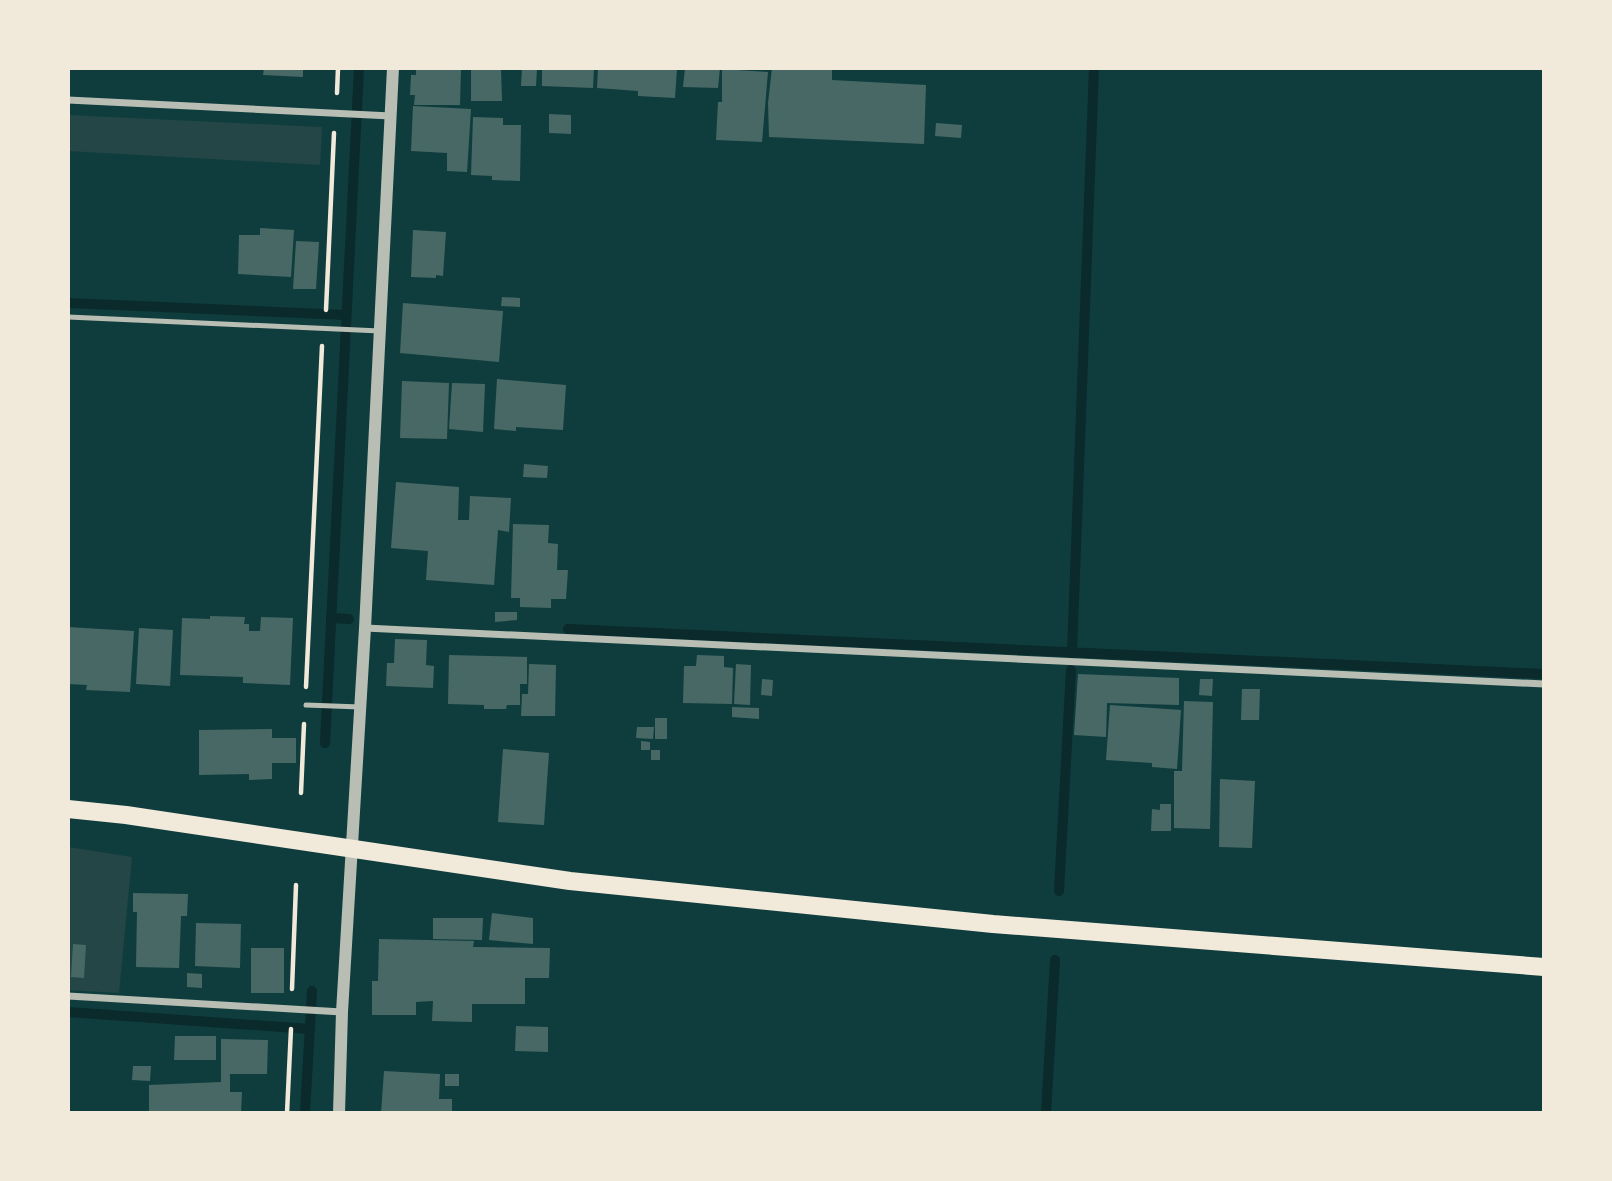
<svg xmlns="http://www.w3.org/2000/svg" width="1612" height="1181" font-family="Quicksand,sans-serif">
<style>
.green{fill:#244646}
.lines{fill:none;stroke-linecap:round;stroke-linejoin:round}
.stream{stroke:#0a2a2b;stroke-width:10}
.building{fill:#486865}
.path{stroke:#f1e9da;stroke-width:4.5}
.service{stroke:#b8beb3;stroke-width:5}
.minor{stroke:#b8beb3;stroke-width:7}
.tertiary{stroke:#b8beb3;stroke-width:12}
.primary{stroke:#f1e9da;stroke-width:18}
</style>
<rect width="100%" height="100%" fill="#0f3d3e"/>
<!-- green -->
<g class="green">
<polygon points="68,115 322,127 320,165 68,151"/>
<polygon points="68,847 132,857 119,993 68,990"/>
</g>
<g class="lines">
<!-- stream -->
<g class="stream">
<polyline points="68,303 346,315"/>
<polyline points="331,618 349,619"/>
<polyline points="568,629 1544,674"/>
<polyline points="1072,653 1094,68"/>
<polyline points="325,743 359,68"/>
<polyline points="1059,891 1071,670"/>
<polyline points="68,1012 310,1029"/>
<polyline points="305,1113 312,991"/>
<polyline points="1046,1113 1055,960"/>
</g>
</g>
<!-- building -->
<g class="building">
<polygon points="264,68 303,68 303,77 263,75"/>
<polygon points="416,68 461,68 460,105 414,105 415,95 410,95 411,75 416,75"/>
<polygon points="471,68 501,68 502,101 471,101"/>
<polygon points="522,68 537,68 536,86 521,86"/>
<polygon points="542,68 594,68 593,88 542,86"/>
<polygon points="598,68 677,68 675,98 638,96 638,91 597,88"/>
<polygon points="685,68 720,68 718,88 683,87"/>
<polygon points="772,68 832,68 832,80 926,85 924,144 769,137 768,103"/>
<polygon points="722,69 768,72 762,142 716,140 718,102 722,102"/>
<polygon points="413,106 471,109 467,172 447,171 447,153 411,151"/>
<polygon points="549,114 571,115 571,134 549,133"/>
<polygon points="473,117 503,118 503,125 521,125 520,181 492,180 492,176 471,175"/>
<polygon points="936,123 962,125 961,138 935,136"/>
<polygon points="260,228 294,230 291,277 238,274 239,235 260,235"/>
<polygon points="413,230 446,232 443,276 436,275 436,278 411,277"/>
<polygon points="296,241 319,242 316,289 293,289"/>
<polygon points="502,297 520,298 520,307 501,306"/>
<polygon points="403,303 503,311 499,362 400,353"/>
<polygon points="497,379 566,385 563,430 516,427 516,431 494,429"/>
<polygon points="402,381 449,383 447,439 400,438"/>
<polygon points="452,383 485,384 483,432 449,429"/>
<polygon points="524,464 548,466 547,478 523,477"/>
<polygon points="396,482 459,487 458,520 469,520 470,496 511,498 509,532 498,530 494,585 426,580 428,551 391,548"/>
<polygon points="513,524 549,525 548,543 558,544 557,570 568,570 566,599 551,599 551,608 520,607 520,598 511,598"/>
<polygon points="495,612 517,612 517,620 495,622"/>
<polygon points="210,616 245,617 244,624 249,624 249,631 260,631 261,617 293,618 290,685 243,683 243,677 180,675 182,618 210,619"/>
<polygon points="68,627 134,631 130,692 86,690 87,685 68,684"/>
<polygon points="139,628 173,630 170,686 136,684"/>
<polygon points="395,639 427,640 426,665 434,666 433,688 386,686 387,663 394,663"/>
<polygon points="449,655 527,657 527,684 520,684 520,705 507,705 506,709 484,709 484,705 448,704"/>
<polygon points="697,655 724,656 724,667 733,668 732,704 683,703 684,666 696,666"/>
<polygon points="529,664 556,665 555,716 521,716 522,694 528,694"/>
<polygon points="736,664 751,665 750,705 734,704"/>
<polygon points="1078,674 1179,678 1179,705 1107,703 1106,737 1074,735"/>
<polygon points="762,679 773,680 772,696 761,695"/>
<polygon points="1200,679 1213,679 1212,696 1199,695"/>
<polygon points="1242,689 1260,689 1259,720 1241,720"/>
<polygon points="1184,701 1213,702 1210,829 1174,828 1174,771 1182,771"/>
<polygon points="1110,705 1181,710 1177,769 1152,767 1152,763 1106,760"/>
<polygon points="732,707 759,708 759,719 732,717"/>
<rect x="655" y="718" width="12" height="21"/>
<polygon points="637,727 654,727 653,739 636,738"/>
<polygon points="272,729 272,738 296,738 296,763 272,763 272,779 249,780 249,774 199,775 199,730"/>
<polygon points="641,741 650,742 650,750 641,750"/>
<polygon points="503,749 549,753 544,825 498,822"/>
<rect x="651" y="750" width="9" height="10"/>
<polygon points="1220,779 1255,781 1252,848 1219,847"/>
<polygon points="1160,804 1171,804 1171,831 1151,831 1152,809 1160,810"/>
<polygon points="133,893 188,894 187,916 181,916 179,968 136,967 137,912 133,912"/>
<polygon points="492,913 533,918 533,944 489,940"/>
<polygon points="433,918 483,918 482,940 433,939"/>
<polygon points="196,923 241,924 240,968 195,966"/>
<polygon points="379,939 474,941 473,947 550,948 549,978 525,978 525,1004 472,1004 472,1022 432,1021 433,1001 416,1002 416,1015 372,1015 372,981 378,981"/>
<polygon points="73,944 86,945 84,978 71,977"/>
<rect x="251" y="948" width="33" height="45"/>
<polygon points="187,973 202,974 202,988 187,987"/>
<polygon points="516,1026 548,1027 548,1052 515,1051"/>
<polygon points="175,1036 216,1036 216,1060 174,1060"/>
<polygon points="221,1039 268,1040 267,1074 230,1074 230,1092 242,1092 241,1113 149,1113 149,1085 221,1082"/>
<polygon points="133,1066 151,1066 150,1081 132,1080"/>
<polygon points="384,1071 440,1074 439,1099 452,1099 452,1113 381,1113"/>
<rect x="445" y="1074" width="14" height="12"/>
</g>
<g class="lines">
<!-- path -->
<g class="path">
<polyline points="337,93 338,68"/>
<polyline points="326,310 334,133"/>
<polyline points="306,687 322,346"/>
<polyline points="301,793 304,724"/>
<polyline points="292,989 296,885"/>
<polyline points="287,1113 291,1029"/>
</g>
<!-- service -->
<g class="service">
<polyline points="68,317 380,331"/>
<polyline points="306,705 360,707"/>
</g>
<!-- minor -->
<g class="minor">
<polyline points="68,100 391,116"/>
<polyline points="365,628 1544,684"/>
<polyline points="68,996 342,1012"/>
</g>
<!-- tertiary -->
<polyline class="tertiary" points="339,1113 342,1012 365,628 393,68"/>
<!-- primary -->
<polyline class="primary" points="68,809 126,815 570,881 993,924 1544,967"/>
</g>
<!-- border -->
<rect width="1612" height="1181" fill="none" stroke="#f1e9da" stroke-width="140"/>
</svg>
